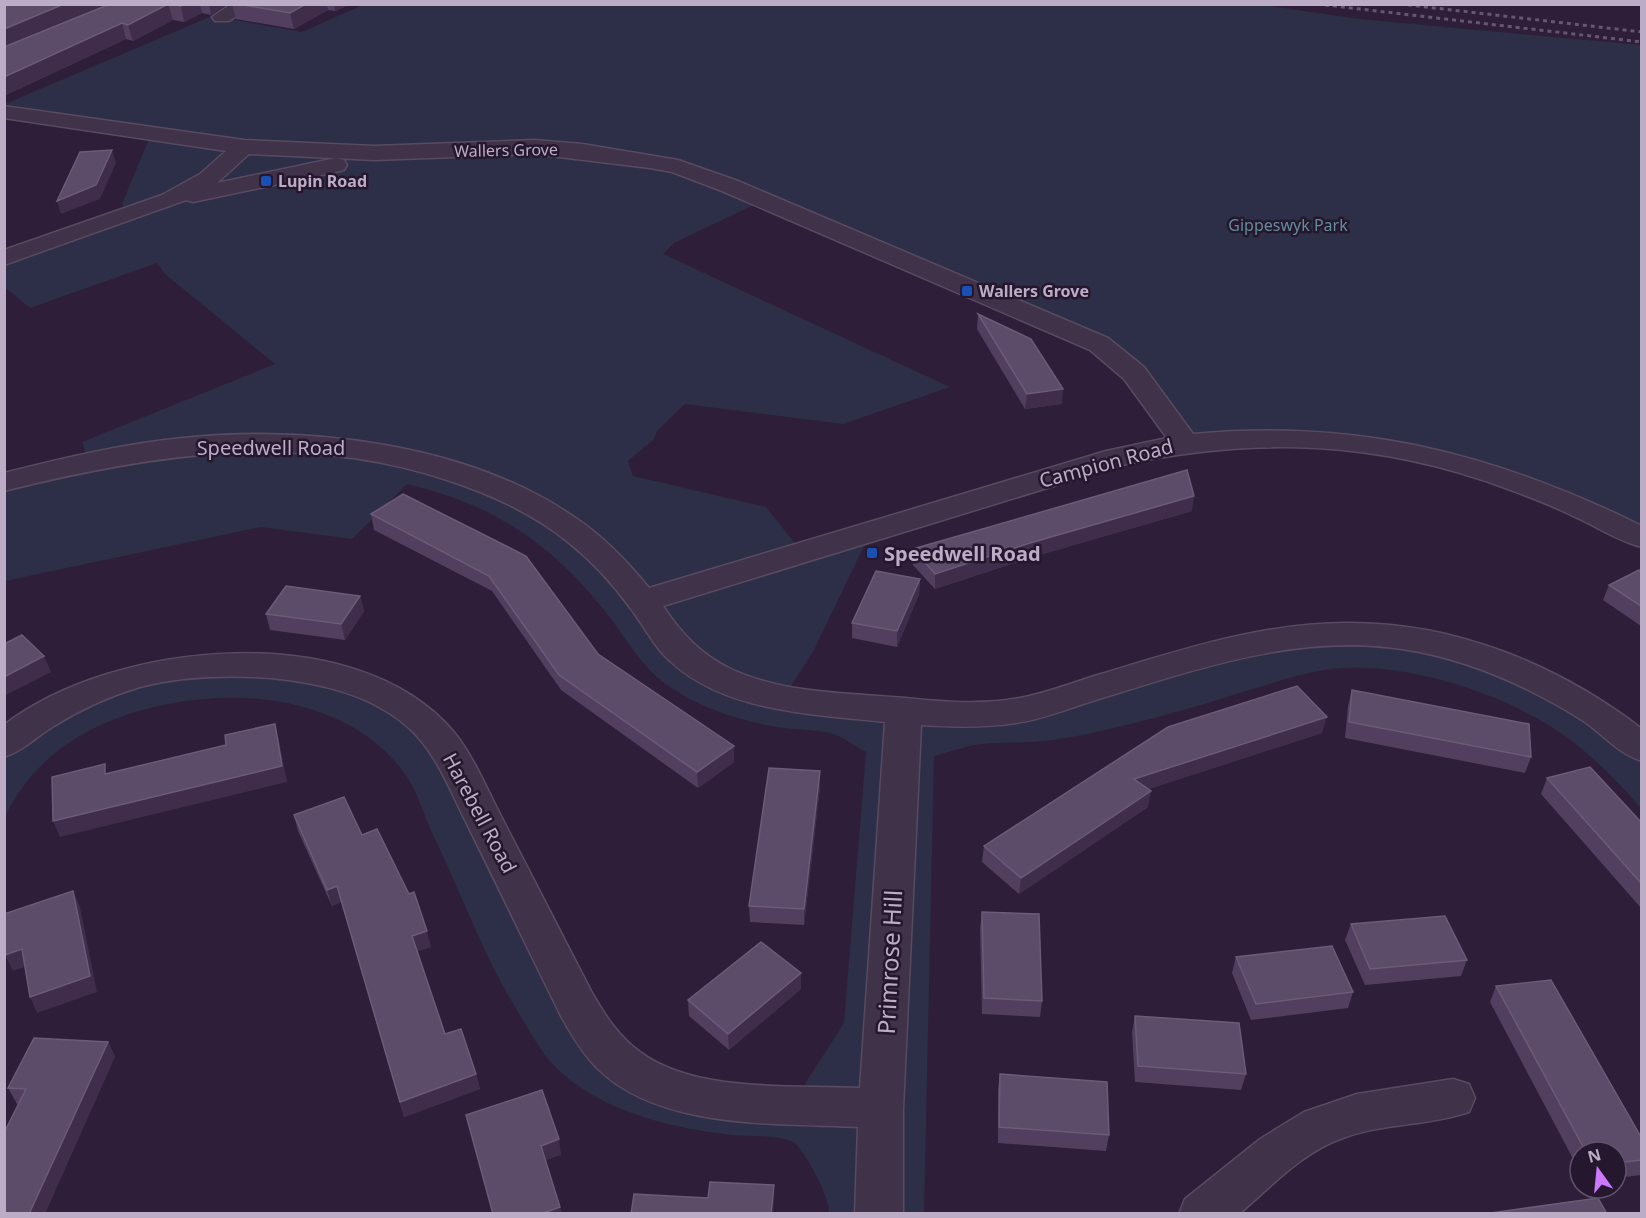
<svg xmlns="http://www.w3.org/2000/svg" width="1646" height="1218" font-family="'Noto Sans',sans-serif">
<style>
.green{fill:#2c2f47}
.lines{fill:none;stroke-linecap:round;stroke-linejoin:round}
.minor-casing{stroke:#584a61;stroke-width:3}
.minor{fill:#403249;fill-rule:evenodd}
.rail{stroke:#675573;stroke-width:3;stroke-dasharray:4 4;stroke-linecap:butt}
.wall{fill:#523f5f}
.shaded-wall{fill:#3f2d4b}
.building{fill:#5d4b6a;stroke:#6c5a78;stroke-width:1.5}
.transit-dot{fill:#1a4fb4;stroke:#25182e;stroke-width:2}
.labels{text-anchor:middle;dominant-baseline:central;stroke-width:5;stroke-linejoin:round;paint-order:stroke}
.far-street-label{font-size:16px;fill:#bcacc6;stroke:#25182e}
.far-poi-label{font-size:16px;font-weight:bold;fill:#bcacc6;stroke:#25182e;text-anchor:start}
.far-park-label{font-size:16px;fill:#628c98;stroke:#25182e}
.street-label{font-size:20px;fill:#bcacc6;stroke:#25182e}
.poi-label{font-size:20px;font-weight:bold;fill:#bcacc6;stroke:#25182e;text-anchor:start}
.near-street-label{font-size:24px;fill:#bcacc6;stroke:#25182e}
</style>
<rect width="100%" height="100%" fill="#2e1e39"/>
<!-- green -->
<path class="green" d="M365,4H1257L1359,19L1641,45V538L1610,520L1392,448L1185,443L1124,362L764,200L674,243L663,254L950,387L843,424L685,404L657,431L654,439L628,461L633,476L766,507L802,552L863,534L865,544L814,650L784,697L963,714L1268,640L1452,646L1641,748V808C1618,782 1594,757 1565,736C1503,692 1400,659 1324,670C1294,675 1265,686 1236,694C1193,708 1149,720 1105,730C1081,736 1057,740 1033,742C1016,743 999,742 983,744C967,745 950,752 934,756L924,1213H829C830,1197 806,1154 794,1142C774,1134 752,1137 731,1135C673,1128 610,1114 564,1075C542,1057 530,1031 515,1007C482,953 461,892 433,835C424,816 419,795 407,777C356,702 251,687 168,704C98,718 37,750 5,817V744L97,689L272,666L413,713L616,1059L802,1105L806,1082L844,1023L866,752C855,746 842,736 830,733C811,729 790,730 771,726C735,719 701,708 670,687C644,670 629,643 611,619C555,546 498,506 407,484L352,539L261,527L5,581V482L88,461L82,442L275,364L165,274L157,263L30,308L7,289L5,290V258L130,214L122,204L149,139L163,130L5,104L212,16L302,32Z"/>
<g class="lines">
<!-- minor casing -->
<g class="minor-casing">
<g id="minor">
<polygon points="231,4 255,4 229,21 215,21 212,17"/>
<path d="M4,106L244,140L374,146L534,140L582,144L678,160L738,181L1108,338L1144,367L1193,434C1357,419 1494,453 1642,526V547C1617,541 1595,525 1571,515C1551,505 1529,497 1508,489C1378,441 1257,436 1122,465L663,606C681,633 701,655 731,669C784,694 849,693 905,698C943,702 982,705 1020,698C1047,693 1074,682 1101,674C1181,650 1262,623 1346,623C1454,622 1557,664 1642,729V761C1618,754 1602,733 1582,720C1526,685 1468,659 1402,649C1298,633 1197,669 1099,699C1072,707 1045,719 1016,723C985,728 953,727 921,725L903,1109V1214H855L858,1127C777,1123 659,1130 597,1068C582,1053 571,1034 561,1016C529,952 499,888 467,824C450,791 438,755 409,728C371,694 320,683 271,678C228,675 183,676 140,687C110,696 81,709 54,726C37,736 23,751 4,757V725C115,640 355,617 453,731C475,758 488,792 504,822C533,878 562,935 591,991C604,1014 618,1036 640,1052C695,1093 793,1085 860,1088L885,722C811,714 716,712 662,653C650,639 642,623 631,609C613,584 592,561 568,542C532,513 490,494 447,480C299,431 152,454 4,491V473C63,458 122,444 183,438C311,425 470,444 577,519C605,538 628,562 649,588L1106,451L1167,438L1124,379L1090,350L722,191L672,172L650,168L534,154L374,160L249,154L217,183L336,158L344,160L347,165L344,170L336,172L193,202L186,200L4,265V250L162,195L200,174L226,151L4,118Z"/>
<path d="M1453,1079L1469,1084L1475,1098L1469,1112C1428,1126 1383,1123 1343,1138C1302,1152 1271,1187 1239,1214H1179L1185,1199L1260,1139L1304,1112L1357,1094Z"/>
</g>
</g>
<!-- minor -->
<use href="#minor" class="minor"/>
<!-- rail -->
<g class="rail">
<polyline points="1317,4 1642,42"/>
<polyline points="1400,4 1642,32"/>
</g>
</g>
<!-- wall -->
<g class="wall">
<polygon points="10,4 107,4 45,30 110,4 227,4 211,15 202,13 184,22 173,20 133,41 126,39 4,96 4,7"/>
<polygon points="232,4 351,4 335,11 328,10 294,29 236,19"/>
<polygon points="978,314 1062,404 1025,409 977,329"/>
<polygon points="403,494 598,654 734,746 734,762 698,788 561,690 492,591 374,530 371,514"/>
<polygon points="1192,511 1029,558 935,589 913,565 913,549"/>
<polygon points="1641,572 1641,626 1603,600 1609,585"/>
<polygon points="920,579 919,594 897,647 852,638 852,623"/>
<polygon points="360,596 364,611 345,640 270,630 266,614"/>
<polygon points="1352,690 1531,757 1525,773 1345,738 1348,706"/>
<polygon points="1168,727 1322,733 1148,789 1148,807 1019,894 982,862 984,846"/>
<polygon points="820,771 820,787 804,925 750,922 749,906"/>
<polygon points="1547,778 1641,822 1641,908 1541,794"/>
<polygon points="294,815 362,835 431,947 417,951 445,1034 476,1074 480,1089 404,1117 341,902 332,906 298,831"/>
<polygon points="982,912 1042,1001 1040,1017 982,1014 980,928"/>
<polygon points="1351,924 1467,960 1461,976 1365,985 1345,940"/>
<polygon points="1236,957 1353,992 1348,1008 1251,1020 1232,973"/>
<polygon points="1496,986 1641,1137 1641,1175 1616,1178 1616,1152 1580,1152 1580,1172 1490,1002"/>
<polygon points="801,989 729,1050 689,1016 688,1000"/>
<polygon points="1135,1016 1246,1074 1241,1090 1135,1082 1132,1032"/>
<polygon points="108,1042 115,1057 17,1104 8,1088"/>
<polygon points="1000,1074 1109,1135 1106,1151 998,1143 998,1089"/>
</g>
<!-- shaded-wall -->
<g class="shaded-wall">
<polygon points="64,4 107,4 4,47 4,29"/>
<polygon points="168,4 173,20 133,41 128,25"/>
<polygon points="184,4 200,4 202,13 184,22 181,6"/>
<polygon points="209,4 227,4 211,15"/>
<polygon points="306,4 327,4 328,10 294,29 290,13"/>
<polygon points="334,4 351,4 335,11"/>
<polygon points="122,23 126,39 4,96 4,77"/>
<polygon points="112,150 116,163 100,199 61,214 57,201"/>
<polygon points="1063,389 1062,404 1025,409 1027,394"/>
<polygon points="1194,496 1192,511 1029,558 935,589 935,574 1030,543"/>
<polygon points="920,579 919,594 897,647 897,631"/>
<polygon points="360,596 364,611 345,640 341,624"/>
<polygon points="44,656 51,672 4,696 4,677"/>
<polygon points="1327,717 1322,733 1131,795 1134,779"/>
<polygon points="275,724 279,740 287,782 60,837 53,821"/>
<polygon points="734,746 734,762 698,788 697,772"/>
<polygon points="820,771 820,787 804,925 804,909"/>
<polygon points="1151,791 1148,807 1019,894 1021,878"/>
<polygon points="337,886 341,902 332,906 327,890"/>
<polygon points="73,891 80,907 97,992 37,1013 30,997"/>
<polygon points="427,931 431,947 416,952 412,936"/>
<polygon points="22,949 30,965 13,971 5,955"/>
<polygon points="801,973 801,989 729,1050 728,1034"/>
<polygon points="108,1042 115,1057 45,1214 29,1214"/>
<polygon points="476,1074 480,1089 404,1117 400,1102"/>
<polygon points="559,1139 561,1155 544,1161 541,1146"/>
<polygon points="774,1185 774,1201 773,1214 771,1214"/>
<polygon points="560,1207 562,1214 541,1214"/>
</g>
<!-- building -->
<g class="building">
<polygon points="10,4 64,4 4,29 4,7"/>
<polygon points="110,4 168,4 128,25 122,23 4,77 4,47"/>
<polygon points="169,4 184,4 181,6"/>
<polygon points="238,4 306,4 290,13"/>
<polygon points="112,150 96,185 57,201 80,152"/>
<polygon points="978,314 1031,339 1063,389 1027,394"/>
<polygon points="1187,470 1194,496 1030,543 935,574 913,549"/>
<polygon points="403,494 526,556 598,654 734,746 697,772 559,675 489,576 371,514"/>
<polygon points="1639,570 1641,572 1641,606 1609,585"/>
<polygon points="876,571 920,579 897,631 852,623"/>
<polygon points="286,586 360,596 341,624 266,614"/>
<polygon points="22,635 44,656 4,677 4,644"/>
<polygon points="1297,686 1327,717 1134,779 1151,791 1021,878 984,846 1168,727"/>
<polygon points="1352,690 1529,724 1531,757 1349,722"/>
<polygon points="275,724 282,766 53,821 52,777 105,764 105,774 226,745 225,735"/>
<polygon points="1590,767 1641,822 1641,883 1547,778"/>
<polygon points="769,768 820,771 804,909 749,906"/>
<polygon points="344,797 362,835 377,829 409,894 414,892 427,931 412,936 445,1034 461,1029 476,1074 400,1102 337,886 327,890 294,815"/>
<polygon points="73,891 90,976 30,997 22,949 5,955 4,914"/>
<polygon points="982,912 1039,914 1042,1001 984,998"/>
<polygon points="1445,916 1467,960 1370,969 1351,924"/>
<polygon points="761,942 801,973 728,1034 688,1000"/>
<polygon points="1332,946 1353,992 1256,1004 1236,957"/>
<polygon points="1551,980 1641,1137 1641,1160 1616,1163 1616,1152 1586,1152 1496,986"/>
<polygon points="1135,1016 1239,1023 1246,1074 1138,1066"/>
<polygon points="34,1038 108,1042 29,1214 4,1214 4,1133 26,1089 8,1088"/>
<polygon points="1000,1074 1107,1082 1109,1135 999,1127"/>
<polygon points="542,1090 559,1139 541,1146 560,1207 541,1214 493,1214 466,1115"/>
<polygon points="710,1182 774,1185 771,1214 631,1214 634,1194 708,1198"/>
<polygon points="1598,1198 1607,1214 1491,1213"/>
</g>
<!-- markers -->
<g class="transit-dot">
<rect x="260" y="175" width="12" height="12" rx="3"/>
<rect x="961" y="285" width="12" height="12" rx="3"/>
<rect x="866" y="547" width="12" height="12" rx="3"/>
</g>
<g class="labels">
<!-- far-street labels -->
<g class="far-street-label">
<text transform="translate(506 150) rotate(-1)">Wallers Grove</text>
</g>
<!-- far-poi labels -->
<g class="far-poi-label">
<text x="278" y="181">Lupin Road</text>
<text x="979" y="291">Wallers Grove</text>
</g>
<!-- far-park labels -->
<g class="far-park-label">
<text x="1288" y="225">Gippeswyk Park</text>
</g>
<!-- street labels -->
<g class="street-label">
<text x="271" y="447">Speedwell Road</text>
<text transform="translate(1106 463) rotate(-15)">Campion Road</text>
<text transform="translate(480 813) rotate(62)">Harebell Road</text>
</g>
<!-- poi labels -->
<g class="poi-label">
<text x="884" y="553">Speedwell Road</text>
</g>
<!-- near-street labels -->
<g class="near-street-label">
<text transform="translate(889 962) rotate(-87)">Primrose Hill</text>
</g>
</g>
<!-- border -->
<rect width="1646" height="1218" fill="none" stroke="#bcacc6" stroke-width="12"/>
<!-- north arrow -->
<g transform="translate(1598 1170) rotate(345)"><circle r="28" fill="#25182e" stroke="#61536b" stroke-width="1.5"/>
<path d="M0-4.5L10 22L0 15L-10 22Z" fill="#cc78ff"/>
<text y="-9" font-size="16" font-weight="bold" text-anchor="middle" fill="#bcacc6">N</text>
</g>
</svg>
